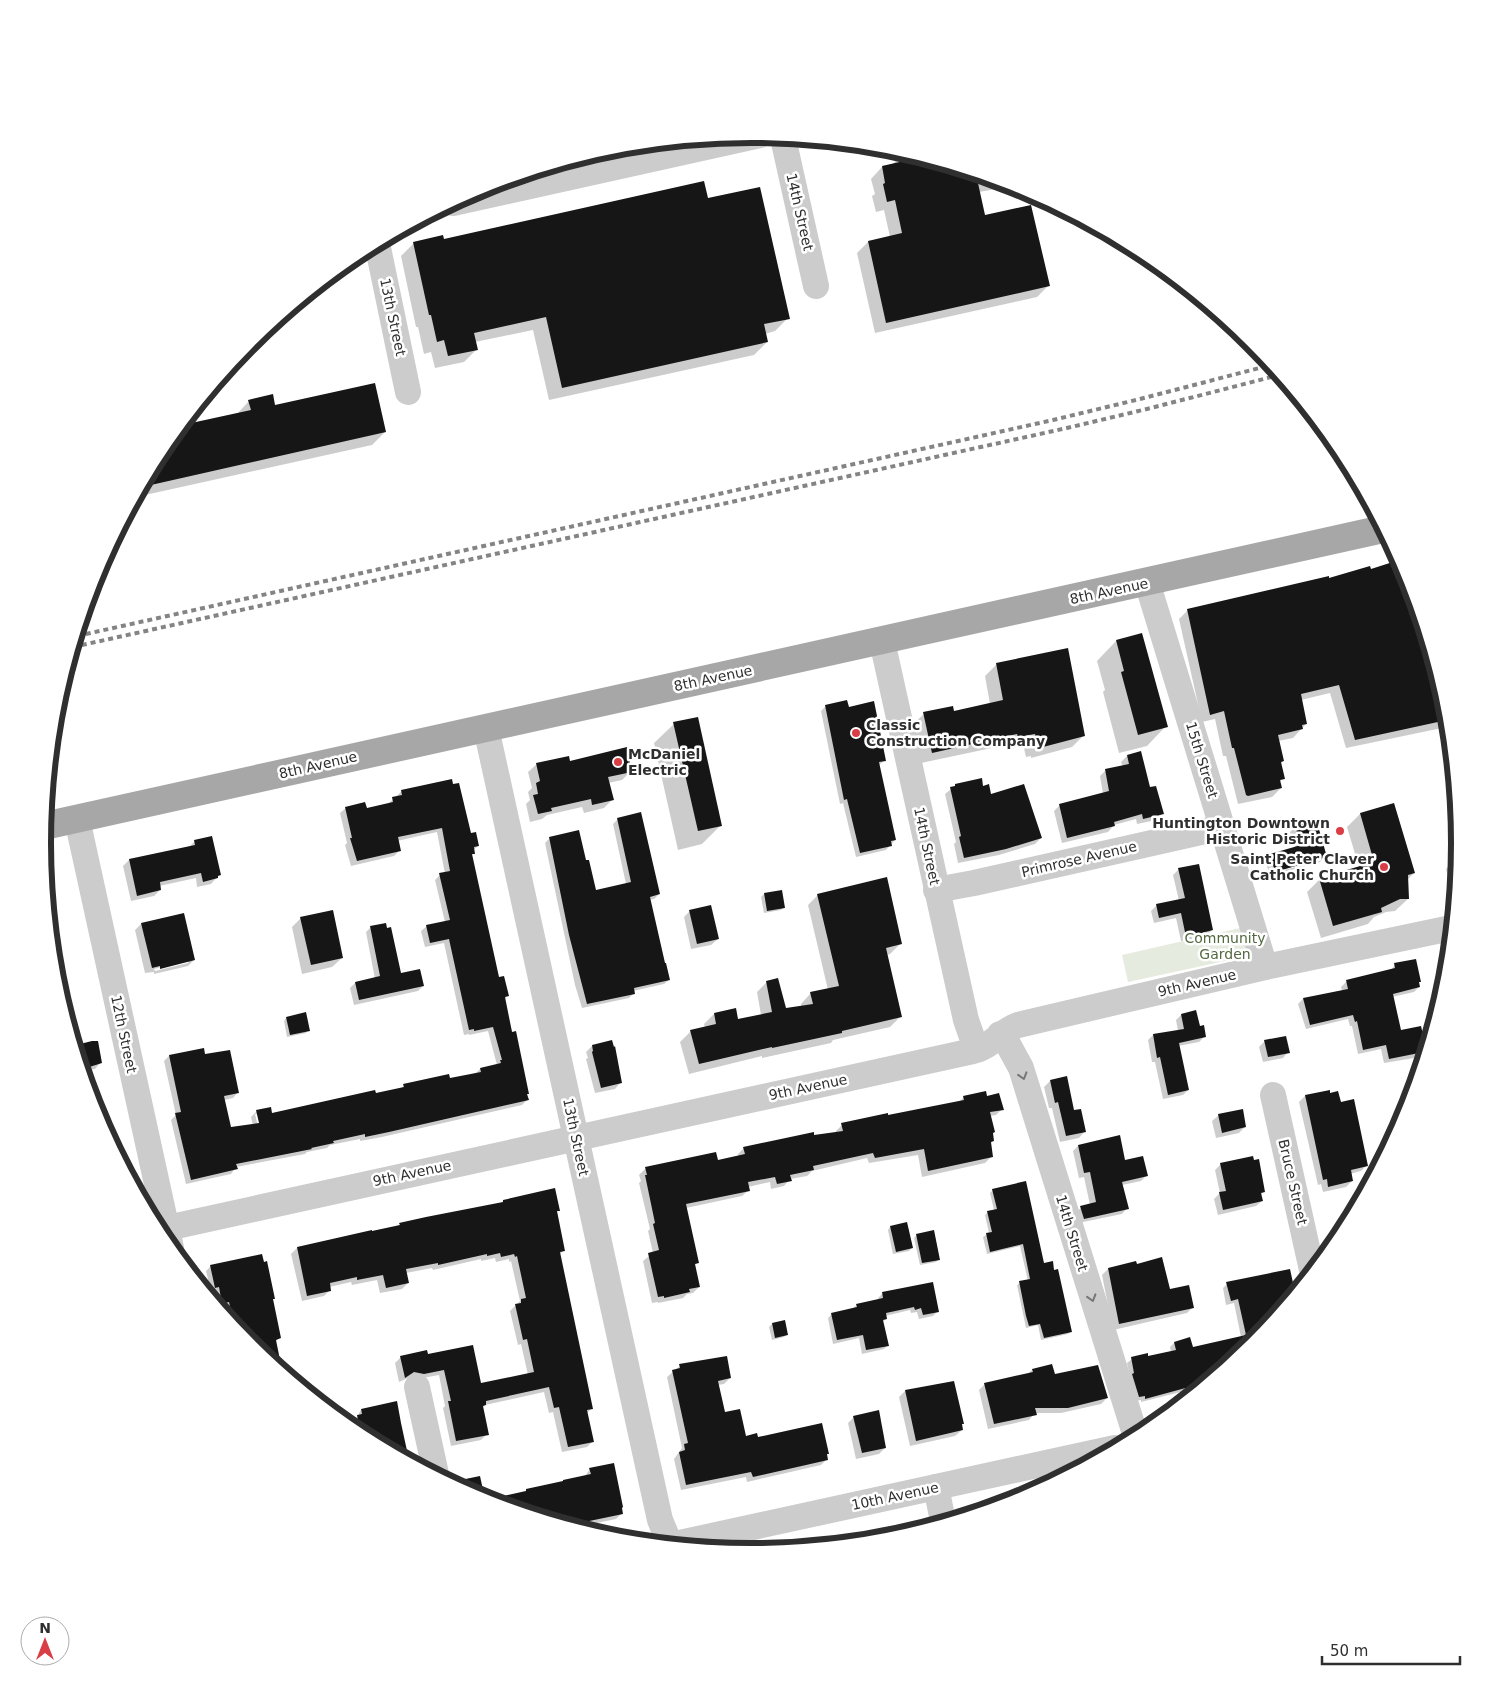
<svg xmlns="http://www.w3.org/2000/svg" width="1502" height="1686" font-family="'DejaVu Sans',sans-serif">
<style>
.green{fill:#e5ebde}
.shadow{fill:#0003;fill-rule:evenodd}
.building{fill:#161616}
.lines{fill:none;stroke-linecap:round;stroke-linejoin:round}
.minor{stroke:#ccc;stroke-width:26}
.major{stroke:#a7a7a7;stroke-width:28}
.rail{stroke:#848484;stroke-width:4;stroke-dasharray:5 4;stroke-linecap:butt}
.oneway{stroke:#767676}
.poi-dot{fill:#d93d45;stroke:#fff;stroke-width:2}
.labels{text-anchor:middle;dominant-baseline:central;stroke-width:5;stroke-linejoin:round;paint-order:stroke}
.street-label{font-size:14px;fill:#2f2f2f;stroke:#fff}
.poi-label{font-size:14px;font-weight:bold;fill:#2f2f2f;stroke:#fff;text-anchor:start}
.park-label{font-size:14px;fill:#51683f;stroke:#fff}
.rim{fill:none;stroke:#2f2f2f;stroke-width:6}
</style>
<rect width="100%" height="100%" fill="#fff"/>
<!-- green -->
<polygon class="green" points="1240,928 1248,956 1128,982 1122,955"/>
<!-- shadow -->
<g class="shadow">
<polygon points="907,153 1013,186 979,192 985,216 1048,286 1037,297 875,333 857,253 868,242 890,237 884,210 876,212 872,196 875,194 871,179 882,167 892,165 902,154"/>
<polygon points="707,200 788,318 775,331 765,334 767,342 754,355 549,400 533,330 475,342 477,349 464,362 435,368 431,352 424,354 418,327 416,327 401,256 414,243 443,240"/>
<polygon points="249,401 385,432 372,445 136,497 162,449 180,427 237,414"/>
<polygon points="1400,561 1406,572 1446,705 1448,722 1442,728 1346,748 1330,693 1301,700 1306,724 1293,738 1278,741 1283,761 1280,764 1283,778 1280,782 1281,788 1272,797 1238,804 1226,756 1223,756 1215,719 1202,722 1179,619 1188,610 1370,570"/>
<polygon points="1141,635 1166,726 1147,746 1119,753 1103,692 1105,690 1097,661 1116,641"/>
<polygon points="997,664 1084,735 1072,747 1031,758 1031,756 1026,757 1023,744 1006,748 1006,745 921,763 912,725 924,714 953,712 990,704 985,676"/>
<polygon points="826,706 848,708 885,760 879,765 895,840 886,850 856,857 843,803 840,804 821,711"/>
<polygon points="674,724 721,825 702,844 678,850 654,743"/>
<polygon points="1140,753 1149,789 1162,814 1156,820 1137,824 1136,819 1114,825 1108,832 1062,843 1054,811 1060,805 1103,794 1100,776 1106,770 1123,767 1121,762 1127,756"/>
<polygon points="537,764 631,771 622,780 608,783 612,800 604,808 584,813 582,807 547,815 542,819 530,822 526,804 530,800 528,792 532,788 528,772"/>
<polygon points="956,785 982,787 990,796 1041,838 1035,844 999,855 958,863 954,844 956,842 945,794"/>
<path d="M402,791L470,835L478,846L473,850L474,853L471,856L498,978L507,996L504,1000L528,1094L526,1095L527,1100L522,1105L382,1137L360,1141V1139L330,1145L327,1148L307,1152L305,1154L236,1167L231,1174L186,1184L171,1120L176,1115L164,1061L169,1056H204L238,1092L233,1098L224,1100L230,1129L253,1126L251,1117L256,1112L272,1115L401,1089L404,1085L449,1079L475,1074L480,1069L497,1065L488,1031L469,1035V1034L464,1035L444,943L425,947L421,931L427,926L445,922L435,880L440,875L445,874L437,832L397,841L399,851L394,856L351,866L345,845L347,843L340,813L346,808L366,809L388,804ZM255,1114H258L261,1129L259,1130Z"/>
<polygon points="1394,804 1414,873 1407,880 1408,899 1395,911 1386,912 1374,917 1368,924 1321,938 1307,892 1320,879 1359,867 1347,827 1360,814"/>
<polygon points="618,819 659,894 654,899 649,900 669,980 664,984 633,991 634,993 629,998 582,1008 575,985 545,843 549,839 585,862 595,891 626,884 613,824"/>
<path d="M1296,827L1325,856L1320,862L1270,876L1265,860L1271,855L1295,848L1290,832ZM1321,857V860L1270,874L1269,872Z"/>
<polygon points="195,841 219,875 211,884 197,887 196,878 159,886 160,890 154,896 131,901 123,866 129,860 189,847"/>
<polygon points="1458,863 1454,897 1446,869 1449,866"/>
<polygon points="1179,869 1212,930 1206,936 1181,941 1176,918 1154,923 1151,911 1157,905 1179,901 1173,875"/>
<polygon points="781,891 784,907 781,910 764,913 761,897 764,894"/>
<polygon points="818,895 901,943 890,954 886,955 901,1016 890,1027 833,1040 831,1043 762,1058 762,1056 689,1074 680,1042 691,1031 705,1028 704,1024 714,1014 737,1020 761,1015 757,992 767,982 785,1010 801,1007 801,1004 811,993 828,990 808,905"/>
<polygon points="690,911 718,939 711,945 691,949 684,917"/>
<polygon points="301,918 342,958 332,967 302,974 292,927"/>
<path d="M141,924L194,960L188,966L154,974V972L145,973L135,930ZM188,960V963L155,971L154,969Z"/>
<polygon points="371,927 400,974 423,986 418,991 354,1005 350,988 355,983 375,979 366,932"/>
<polygon points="1395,965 1418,983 1419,987 1414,992 1392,997 1400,1031 1420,1027 1425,1050 1420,1057 1384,1063 1381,1049 1358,1054 1352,1026 1350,1026 1348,1019 1306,1029 1298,1004 1303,999 1342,991 1341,987 1346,982 1390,971"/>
<polygon points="1181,1015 1199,1027 1204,1037 1199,1042 1178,1046 1188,1090 1183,1095 1163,1099 1155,1062 1152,1062 1148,1040 1153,1035 1178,1031 1176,1020"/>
<polygon points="286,1018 308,1030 306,1033 287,1037 284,1021"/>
<polygon points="1265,1041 1288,1052 1283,1058 1263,1062 1259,1047"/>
<polygon points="97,1043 101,1062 95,1069 83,1071 76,1047"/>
<polygon points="592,1046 621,1082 615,1089 595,1093 586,1059 588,1058 586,1052"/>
<polygon points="1050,1081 1074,1112 1085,1131 1079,1138 1060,1142 1052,1108 1049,1108 1044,1087"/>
<polygon points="1329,1091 1329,1095 1340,1103 1367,1165 1361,1171 1350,1174 1352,1181 1346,1187 1323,1192 1321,1184 1318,1185 1299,1102 1305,1096"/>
<polygon points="99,1093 106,1123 104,1127 96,1114 90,1094"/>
<polygon points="964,1097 986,1097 1002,1109 996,1115 990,1116 993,1140 990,1144 991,1157 985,1163 922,1177 918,1155 869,1163 867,1158 812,1171 807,1176 790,1179 784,1186 771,1189 770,1182 748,1187 749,1190 742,1196 686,1208 697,1262 694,1266 699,1287 693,1293 687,1294 683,1298 658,1303 658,1302 652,1303 643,1261 653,1253 648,1231 650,1229 639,1183 641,1181 639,1175 645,1169 717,1161 738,1156 738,1154 744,1148 836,1133 836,1131 842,1125 959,1102"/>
<polygon points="1219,1115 1245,1127 1239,1133 1216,1138 1212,1121"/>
<polygon points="1078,1146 1124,1161 1146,1176 1141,1181 1122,1185 1127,1208 1122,1214 1078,1223 1075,1213 1081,1208 1090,1205 1084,1177 1079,1178 1073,1151"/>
<polygon points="1221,1164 1263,1192 1261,1195 1262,1201 1256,1206 1218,1215 1214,1199 1220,1193 1215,1170"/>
<polygon points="993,1190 1043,1265 1071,1331 1068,1334 1041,1340 1038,1325 1026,1328 1017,1285 1020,1283 1028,1281 1020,1246 987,1254 983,1237 989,1233 985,1215 988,1212 994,1210 990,1193"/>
<polygon points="503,1201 559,1210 556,1212 564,1250 559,1255 591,1409 587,1413 593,1441 587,1447 562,1452 553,1412 549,1413 544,1392 485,1405 482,1408 487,1434 481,1440 451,1446 443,1408 445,1406 439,1375 417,1379 408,1378 399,1382 395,1363 401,1357 427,1356 480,1385 528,1375 521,1344 518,1345 510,1311 520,1301 511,1261 509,1262 509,1259 496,1262 495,1258 481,1261 481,1259 433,1270 432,1268 406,1273 408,1283 402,1289 380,1293 377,1280 352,1285 351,1282 329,1287 330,1290 324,1296 302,1301 291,1254 297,1248 397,1227 400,1224 501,1204"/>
<polygon points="890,1227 912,1248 909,1251 893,1254 888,1230"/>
<polygon points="917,1235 939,1259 936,1262 920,1265 914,1238"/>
<polygon points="211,1266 274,1298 272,1300 279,1338 275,1342 280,1366 278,1367 250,1344 227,1316 225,1306 220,1307 217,1304 214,1291 211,1292 206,1271"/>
<polygon points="1108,1269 1193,1307 1187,1313 1113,1330 1102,1275"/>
<polygon points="1227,1284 1294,1293 1252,1344 1208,1380 1204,1381 1200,1387 1141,1402 1141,1400 1135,1401 1127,1363 1132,1359 1147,1358 1171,1352 1170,1347 1174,1343 1192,1348 1241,1337 1234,1303 1226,1305 1223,1288"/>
<polygon points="882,1294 937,1312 933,1316 919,1319 917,1312 911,1313 910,1310 885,1316 886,1319 882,1322 888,1345 884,1349 862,1354 859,1338 833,1344 828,1318 832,1314 852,1309 857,1305 879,1300 878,1298"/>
<polygon points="784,1321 787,1334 784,1337 772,1340 769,1327 772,1324"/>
<polygon points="680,1366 730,1378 724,1384 718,1385 724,1414 745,1437 757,1439 826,1455 827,1459 821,1465 747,1482 746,1477 681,1490 674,1459 682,1448 667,1377"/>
<polygon points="1032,1370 1054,1375 1107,1398 1101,1404 1061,1413 1035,1413 1029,1420 988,1429 979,1390 985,1384 1028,1374"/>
<polygon points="905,1391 960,1425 962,1430 955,1436 910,1446 899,1397"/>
<polygon points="361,1410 372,1440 358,1432 355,1419 359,1416 359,1413"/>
<polygon points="854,1417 885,1448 879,1454 856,1459 848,1423"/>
<polygon points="590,1469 622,1513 616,1519 577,1527 488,1500 561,1483 585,1476"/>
<polygon points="479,1477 484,1499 457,1485 462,1481"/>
</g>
<!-- building -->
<g class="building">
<polygon points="901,152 976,174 985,215 1031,205 1050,286 886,323 868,241 902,233 895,200 887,202 883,184 885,183 882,166 904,161"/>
<polygon points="704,181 708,198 760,187 790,319 764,324 768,342 562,388 546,317 474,333 478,350 448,356 444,340 437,342 431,315 429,315 413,242 443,235 444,239"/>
<polygon points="375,383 386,432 142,487 162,449 182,425 251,410 248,400 273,394 275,405"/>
<polygon points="1399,560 1406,572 1446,705 1447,720 1355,740 1339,685 1301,694 1307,724 1302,725 1303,729 1278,735 1284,761 1281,762 1285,779 1280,780 1282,788 1248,796 1246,795 1234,748 1232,748 1224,711 1210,715 1187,609 1329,576 1329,578 1370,566 1371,569"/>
<polygon points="1142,633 1168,727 1138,735 1121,672 1124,671 1116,640"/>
<polygon points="1068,648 1085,736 1043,747 1042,745 1038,746 1035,734 1018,737 1017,734 932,753 923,712 953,706 954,711 1003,700 996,663"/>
<polygon points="847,700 849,707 874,701 886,761 879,762 896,840 891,841 892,846 860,853 847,799 844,800 825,705"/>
<polygon points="698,717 722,826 698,831 673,722"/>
<polygon points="627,747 632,772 608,777 614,800 592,805 591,799 551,808 552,811 538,814 533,795 538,794 536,783 540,781 536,763 569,756 570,761"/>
<polygon points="1141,751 1150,787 1156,786 1164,814 1143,819 1142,814 1114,822 1115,826 1067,838 1059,804 1109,791 1105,769 1129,764 1127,755"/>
<polygon points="982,778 983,786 989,784 991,794 1024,784 1042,838 1006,849 964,858 959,837 961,836 950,787 955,786 955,784"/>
<polygon points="452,779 453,784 459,783 471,833 476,832 479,846 474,847 475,854 472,854 499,977 504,976 509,996 505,997 512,1032 516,1031 529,1094 527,1094 529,1100 389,1132 365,1137 365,1134 333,1141 334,1143 311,1148 312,1149 236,1164 238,1169 191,1180 175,1113 181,1112 169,1055 204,1048 205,1054 230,1050 239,1093 224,1096 231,1127 259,1123 256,1110 271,1107 272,1113 375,1090 376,1093 404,1087 403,1084 449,1074 450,1078 481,1072 480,1068 501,1063 500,1060 502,1060 493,1027 474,1031 474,1029 469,1030 449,939 430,943 426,925 450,920 439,873 450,871 442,828 398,837 401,851 357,861 350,838 352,838 345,807 365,802 367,808 393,802 392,797 402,795 401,790"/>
<polygon points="1394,803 1415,873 1408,875 1409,899 1400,899 1381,908 1382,912 1333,926 1319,878 1374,862 1360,813"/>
<polygon points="641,812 660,894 650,897 665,963 666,963 670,980 634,988 635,994 587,1004 569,935 549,837 579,830 586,860 589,860 596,890 631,882 617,818"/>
<polygon points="1316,819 1327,857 1275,872 1270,854 1301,845 1295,826"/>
<polygon points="212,836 221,875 218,876 218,878 203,882 201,873 160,882 161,890 137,896 129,859 195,845 194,840"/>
<polygon points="1199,864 1213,930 1186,937 1181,913 1159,918 1156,904 1185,898 1178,868"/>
<polygon points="887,877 902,944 886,948 902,1017 842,1031 842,1033 772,1048 772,1047 699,1064 690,1030 716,1024 714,1013 736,1008 738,1019 772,1012 766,981 778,978 786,1008 813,1004 810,992 839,986 817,894"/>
<polygon points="782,890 785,908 767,911 764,893"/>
<polygon points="711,905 719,939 697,944 689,910"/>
<polygon points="333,910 343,958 311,965 300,917"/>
<polygon points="184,913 195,960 160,969 160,966 152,968 141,923"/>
<polygon points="386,923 387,928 391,927 401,973 420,969 424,986 359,1000 355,982 380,976 370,926"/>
<polygon points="1416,959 1421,982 1419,982 1420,987 1393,994 1401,1030 1421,1026 1426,1048 1424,1052 1389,1059 1386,1045 1363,1050 1357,1021 1355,1022 1353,1015 1310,1025 1303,998 1348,989 1346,980 1395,968 1394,963"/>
<polygon points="1196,1010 1200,1026 1204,1025 1206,1037 1179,1043 1189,1090 1168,1095 1160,1057 1157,1058 1153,1034 1184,1029 1181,1014"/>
<polygon points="306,1012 310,1031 290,1035 286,1017"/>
<polygon points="1286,1036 1290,1053 1268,1057 1264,1040"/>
<polygon points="612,1040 614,1047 615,1046 622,1083 601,1088 592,1052 593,1051 592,1045"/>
<polygon points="92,1041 98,1041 102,1063 83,1069 76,1045"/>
<polygon points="1067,1076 1074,1110 1081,1109 1086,1132 1066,1136 1058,1102 1055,1103 1050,1080"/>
<polygon points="1330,1090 1330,1093 1338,1091 1341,1102 1354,1099 1368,1166 1351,1170 1353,1181 1328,1187 1327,1179 1323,1180 1305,1095"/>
<polygon points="986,1091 987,1096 999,1093 1004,1110 990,1112 995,1132 993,1133 994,1141 991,1142 993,1157 928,1171 924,1149 875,1158 873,1153 813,1166 814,1170 790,1175 792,1181 777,1184 775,1177 748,1182 750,1191 686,1204 699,1263 695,1264 700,1287 689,1289 690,1292 664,1298 664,1296 658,1297 648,1253 659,1250 653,1224 655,1223 645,1175 647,1175 645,1167 716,1152 718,1160 745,1154 743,1147 814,1132 814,1135 843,1131 841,1123 888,1113 888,1115 964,1100 963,1096"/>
<polygon points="1243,1109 1246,1127 1222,1133 1218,1114"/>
<polygon points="1120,1135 1125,1160 1143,1156 1148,1176 1122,1182 1129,1209 1084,1219 1080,1206 1096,1202 1090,1172 1084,1173 1078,1145"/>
<polygon points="1253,1156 1254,1160 1259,1159 1265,1192 1261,1193 1263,1201 1223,1210 1219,1192 1226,1191 1220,1163"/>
<polygon points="1026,1181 1044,1263 1053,1261 1054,1270 1058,1269 1072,1332 1044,1338 1040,1324 1029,1326 1026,1316 1019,1281 1030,1279 1023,1244 990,1252 986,1233 992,1232 987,1211 997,1209 992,1189"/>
<polygon points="555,1188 560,1211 557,1211 565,1251 560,1252 593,1409 587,1410 594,1442 568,1447 559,1407 554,1408 549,1387 486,1401 486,1405 483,1406 489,1435 456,1441 448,1401 451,1401 444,1370 424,1374 414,1372 405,1378 400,1356 427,1350 428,1354 473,1345 481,1383 534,1372 527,1339 523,1340 515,1304 521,1303 521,1299 526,1298 517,1256 515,1257 514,1254 501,1257 500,1253 487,1256 487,1254 438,1265 438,1263 406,1269 409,1283 386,1288 383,1275 357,1280 357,1277 330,1283 331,1291 307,1296 297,1247 372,1230 372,1231 400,1225 399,1223 426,1217 503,1202 503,1200"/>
<polygon points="907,1222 913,1248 896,1252 890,1226"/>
<polygon points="934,1230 940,1260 922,1263 916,1234"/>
<polygon points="262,1254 264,1262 267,1261 275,1299 273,1299 281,1338 276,1340 282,1370 250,1344 234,1324 229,1302 222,1304 219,1287 215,1288 210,1265"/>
<polygon points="1162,1257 1170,1289 1189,1285 1194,1308 1119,1324 1108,1268 1136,1261 1137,1264"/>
<polygon points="1290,1269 1295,1292 1252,1344 1204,1383 1145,1399 1145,1396 1139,1397 1132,1374 1134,1373 1131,1357 1148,1353 1148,1356 1176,1350 1174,1342 1190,1337 1193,1347 1246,1335 1238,1299 1231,1301 1226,1282"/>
<polygon points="933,1282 939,1312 923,1315 921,1308 915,1310 914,1307 886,1313 887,1319 883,1320 889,1346 866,1350 863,1335 837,1340 831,1313 857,1307 856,1304 883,1298 882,1292"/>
<polygon points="785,1320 788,1335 775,1338 772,1323"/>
<polygon points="727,1356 731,1378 718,1381 725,1412 740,1409 746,1436 757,1433 758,1437 822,1423 829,1454 827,1454 828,1460 753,1477 751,1472 686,1485 679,1452 685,1450 684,1444 688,1443 672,1370 680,1368 679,1364"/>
<polygon points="1052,1364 1055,1374 1098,1365 1108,1398 1068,1408 1035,1408 1037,1415 994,1424 984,1383 1033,1372 1032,1369"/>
<polygon points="954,1381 964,1424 962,1424 963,1430 916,1441 905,1390"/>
<polygon points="397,1401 401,1423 409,1460 361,1434 357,1415 362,1414 361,1409"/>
<polygon points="879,1410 886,1448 862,1453 853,1416"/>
<polygon points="614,1463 623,1507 622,1508 623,1514 570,1525 486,1500 526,1491 526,1489 563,1481 563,1480 591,1474 589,1468"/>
<polygon points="480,1476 485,1499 451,1482"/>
</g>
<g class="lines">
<!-- minor -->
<g class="minor">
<polyline points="783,138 816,286"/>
<polyline points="453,203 760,135"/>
<polyline points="377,243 408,392"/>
<polyline points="1147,582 1265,967"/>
<polyline points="882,641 966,1020 973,1040 979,1049"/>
<polyline points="486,728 660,1520 670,1544"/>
<polyline points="77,819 171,1248"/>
<polyline points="936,890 974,883 1223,827"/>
<polyline points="1000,1034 1009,1046 1021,1068 1136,1437"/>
<polyline points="1273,1095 1312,1270"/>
<path d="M158,1230L973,1051C991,1047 1001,1031 1018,1025L1265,967L1451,928"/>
<polyline points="417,1387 436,1474"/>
<polyline points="936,1487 943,1521"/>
<polyline points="675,1544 1115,1448"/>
</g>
<!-- major -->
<polyline class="major" points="44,826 1383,529"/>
<!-- rail -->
<g class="rail">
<polyline points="77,636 1053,420 1140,399 1271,365"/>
<polyline points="73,647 1067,428 1151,408 1279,375"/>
</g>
</g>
<!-- one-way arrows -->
<defs><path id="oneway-chevron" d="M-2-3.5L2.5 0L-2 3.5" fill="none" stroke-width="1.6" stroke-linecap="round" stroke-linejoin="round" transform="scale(1.25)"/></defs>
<g class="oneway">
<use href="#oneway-chevron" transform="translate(1023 1076) rotate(73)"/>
<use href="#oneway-chevron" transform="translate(1092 1298) rotate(73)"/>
</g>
<!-- markers -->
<g class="poi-dot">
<circle cx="856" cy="733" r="5"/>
<circle cx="618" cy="762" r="5"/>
<circle cx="1340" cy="831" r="5"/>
<circle cx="1384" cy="867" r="5"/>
</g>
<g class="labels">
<!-- street labels -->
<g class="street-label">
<text transform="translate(800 212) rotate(77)">14th Street</text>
<text transform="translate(393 317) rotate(78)">13th Street</text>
<text transform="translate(1109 591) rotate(-12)">8th Avenue</text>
<text transform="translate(713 678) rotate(-12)">8th Avenue</text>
<text transform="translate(1202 760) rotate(73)">15th Street</text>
<text transform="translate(318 765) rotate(-13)">8th Avenue</text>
<text transform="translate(927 846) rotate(78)">14th Street</text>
<text transform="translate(1079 859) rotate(-13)">Primrose Avenue</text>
<text transform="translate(1197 983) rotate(-13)">9th Avenue</text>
<text transform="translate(124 1034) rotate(78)">12th Street</text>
<text transform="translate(808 1087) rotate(-12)">9th Avenue</text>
<text transform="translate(576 1137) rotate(78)">13th Street</text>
<text transform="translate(412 1173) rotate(-12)">9th Avenue</text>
<text transform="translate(1293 1182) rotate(77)">Bruce Street</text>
<text transform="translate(1072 1233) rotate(73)">14th Street</text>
<text transform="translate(895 1496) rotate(-12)">10th Avenue</text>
</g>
<!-- poi labels -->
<g class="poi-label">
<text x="866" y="725">Classic<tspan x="866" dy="16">Construction Company</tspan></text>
<text x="628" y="754">McDaniel<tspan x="628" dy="16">Electric</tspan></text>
<text x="1330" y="823" text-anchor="end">Huntington Downtown<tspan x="1330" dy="16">Historic District</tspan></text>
<text x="1374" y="859" text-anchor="end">Saint Peter Claver<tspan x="1374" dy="16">Catholic Church</tspan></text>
</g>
<!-- park labels -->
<g class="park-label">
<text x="1225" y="938">Community<tspan x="1225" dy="16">Garden</tspan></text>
</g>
</g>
<!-- crop -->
<path d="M0 0H1502V1686H0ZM51 843a700 700 0 1 1 1400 0a700 700 0 1 1-1400 0Z" fill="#fff" fill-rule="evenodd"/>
<path class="rim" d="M51 843a700 700 0 1 1 1400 0a700 700 0 1 1-1400 0Z"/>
<!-- north arrow -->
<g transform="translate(45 1641)"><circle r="24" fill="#ffffff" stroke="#acacac"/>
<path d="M0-4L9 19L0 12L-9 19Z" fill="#d93d45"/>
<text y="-8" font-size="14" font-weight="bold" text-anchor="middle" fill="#2f2f2f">N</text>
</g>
<!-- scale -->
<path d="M1322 1656v8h138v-8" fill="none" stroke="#2f2f2f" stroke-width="2.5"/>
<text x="1330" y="1656" font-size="15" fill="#2f2f2f" stroke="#ffffff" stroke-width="4" paint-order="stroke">50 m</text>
</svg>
